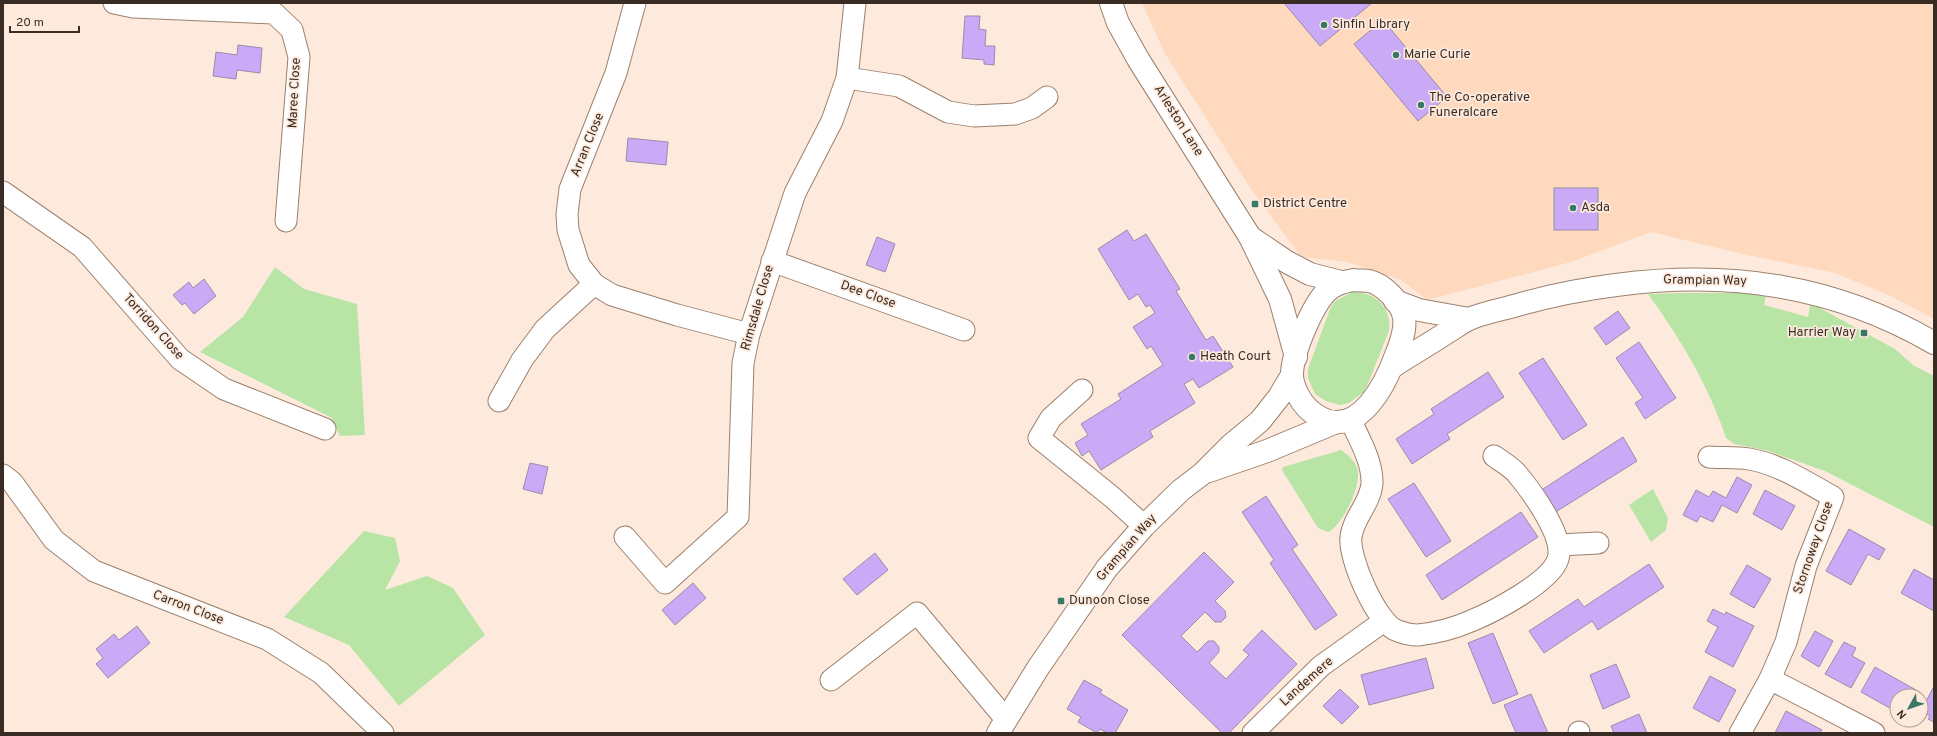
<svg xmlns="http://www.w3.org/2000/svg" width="1937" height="736" font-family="Overpass,sans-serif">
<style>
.built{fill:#fed9be}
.green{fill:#b8e4a5}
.building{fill:#caaaf7;stroke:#988daa}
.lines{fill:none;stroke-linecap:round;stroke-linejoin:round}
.street-casing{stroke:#9c816d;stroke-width:23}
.secondary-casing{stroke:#9c816d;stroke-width:24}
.street{stroke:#fff;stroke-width:21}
.secondary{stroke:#fff;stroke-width:22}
.poi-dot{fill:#397866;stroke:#fdeadd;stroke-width:1.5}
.labels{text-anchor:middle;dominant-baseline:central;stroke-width:3.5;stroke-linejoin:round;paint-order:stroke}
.poi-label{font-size:13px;fill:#382c24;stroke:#fdeadd;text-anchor:start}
.street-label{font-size:13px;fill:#382c24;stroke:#fdeadd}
</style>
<rect width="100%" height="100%" fill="#fdeadd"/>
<!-- built -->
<polygon class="built" points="1142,3 1934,3 1934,319 1891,296 1835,273 1743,254 1651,232 1571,262 1427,300 1401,280 1347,262 1301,257 1251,189 1164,52"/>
<!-- green -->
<g class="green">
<polygon points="275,267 304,289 357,304 365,435 340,436 332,418 200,352 243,317"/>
<path d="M1352,292C1375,291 1392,308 1389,331L1365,391L1349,403L1340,405L1326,401L1315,394L1308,378V369L1330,309L1334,302Z"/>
<path d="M1681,293H1742L1766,296L1764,305L1808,317L1810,305L1818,307L1895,349L1913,365L1934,376V527L1825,471L1765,450L1734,444L1726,438C1709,386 1680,338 1648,294Z"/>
<path d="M1341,450C1348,455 1354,460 1357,468C1363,484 1342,526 1328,532L1318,528L1282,470L1283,467Z"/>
<polygon points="1653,489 1668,518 1666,530 1651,542 1629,505"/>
<polygon points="364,531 395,538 400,561 385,590 427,576 453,588 485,635 399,706 349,645 284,617"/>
</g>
<!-- building -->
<g class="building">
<polygon points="1284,3 1372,3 1320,46"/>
<polygon points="965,16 980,16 979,29 986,30 985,46 995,46 994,65 984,64 984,60 962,58"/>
<polygon points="1383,20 1447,97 1418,121 1354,44"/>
<polygon points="238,45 262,48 260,73 237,70 236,79 213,76 216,52 237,55"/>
<polygon points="628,138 668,142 666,165 626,161"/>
<rect x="1554" y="188" width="44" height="42"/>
<polygon points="1127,230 1134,241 1146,234 1180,289 1176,291 1206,340 1213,336 1233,367 1199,388 1193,379 1184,384 1195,403 1150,431 1153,437 1101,470 1089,451 1082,456 1075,443 1088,435 1081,424 1121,399 1118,394 1163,365 1151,346 1147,349 1133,327 1155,313 1150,305 1146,307 1138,294 1129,300 1098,249"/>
<polygon points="877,237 895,244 885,272 866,265"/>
<polygon points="204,279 216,296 194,314 185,303 182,305 173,295 189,282 193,288"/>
<polygon points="1618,311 1630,328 1606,345 1594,328"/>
<polygon points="1639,342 1676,398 1645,419 1635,403 1643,398 1616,358"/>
<polygon points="1543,358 1587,425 1563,440 1519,373"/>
<polygon points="1488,372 1504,397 1447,434 1450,439 1412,464 1396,439 1434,414 1431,409"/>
<polygon points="1623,437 1637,461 1554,513 1540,491"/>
<polygon points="530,463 548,467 542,494 523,489"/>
<polygon points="1737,477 1752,485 1737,513 1722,505 1713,522 1700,516 1697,522 1683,515 1696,490 1709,497 1713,491 1726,498"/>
<polygon points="1414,483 1451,541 1426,557 1388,499"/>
<polygon points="1765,490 1795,506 1782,530 1753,514"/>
<polygon points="1266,496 1298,545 1292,549 1337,615 1315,630 1270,563 1274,560 1242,512"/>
<polygon points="1521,512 1538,537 1442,600 1426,575"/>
<polygon points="1849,529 1885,549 1879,560 1868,554 1851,585 1826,571"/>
<polygon points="1204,552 1234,582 1215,601 1225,611 1226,617 1221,622 1215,622 1205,612 1181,636 1197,652 1208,641 1214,641 1219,647 1219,652 1209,663 1226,679 1249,655 1243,650 1262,630 1297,664 1229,733 1222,733 1122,635"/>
<polygon points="875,553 888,570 857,595 843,579"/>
<polygon points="1649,564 1664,587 1598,630 1592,621 1544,653 1529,631 1578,599 1584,607"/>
<polygon points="1747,565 1771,579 1754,608 1730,594"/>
<polygon points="1914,569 1934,580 1934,611 1901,593"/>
<polygon points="693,583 706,598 675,625 662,610"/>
<polygon points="1713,609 1725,615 1726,612 1754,626 1733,667 1705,652 1718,627 1707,621"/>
<polygon points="137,626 150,643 108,678 96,664 103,658 96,649 114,634 119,640"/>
<polygon points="1815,631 1833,641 1819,667 1801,656"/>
<polygon points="1493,633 1518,694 1493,704 1468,643"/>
<polygon points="1844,642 1856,648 1852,656 1865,663 1851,688 1825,674"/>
<polygon points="1426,658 1434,688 1369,705 1361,675"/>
<polygon points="1616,664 1630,697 1603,709 1590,675"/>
<polygon points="1875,667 1916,690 1912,696 1897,696 1897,712 1861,692"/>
<polygon points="1710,676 1736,690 1719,722 1693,708"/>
<polygon points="1084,680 1102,690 1100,693 1128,710 1115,733 1107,733 1100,729 1097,733 1078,722 1081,717 1067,709"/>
<polygon points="1933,688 1934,689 1934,722 1928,719 1930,716 1921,711"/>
<polygon points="1340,689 1359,707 1342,724 1323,706"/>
<polygon points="1531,694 1548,733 1516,733 1504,705"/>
<polygon points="1786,711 1822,730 1820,733 1775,733"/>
<polygon points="1639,714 1647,733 1614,733 1611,726"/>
</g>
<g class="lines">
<!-- street casing -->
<g class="street-casing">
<g id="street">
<polyline points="114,3 133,7 274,13 292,30 299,57 286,221"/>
<polyline points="635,3 616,73 570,189 567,214 568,230 579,265 594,284 612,295 677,315 749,334"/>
<polyline points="847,78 899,86 948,112 974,116 1015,114 1032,108 1047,97"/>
<polyline points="3,192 82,247 180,359 224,389 325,429"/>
<polyline points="772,261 964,330"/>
<polyline points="1082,390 1051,418 1039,438 1112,497 1144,526"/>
<polyline points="499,401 522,360 545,329 594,284"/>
<path d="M1350,419C1359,439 1373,462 1372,484C1370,504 1353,518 1351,537C1348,557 1377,625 1398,631C1403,633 1412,635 1418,635C1436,633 1455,628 1471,621C1493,612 1551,582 1558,559C1565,537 1532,492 1518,475C1512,467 1502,462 1494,456"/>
<path d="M1709,457C1722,458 1736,457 1749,459C1779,464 1806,482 1833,497L1806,566L1786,642L1770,679L1740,733"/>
<polyline points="3,475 12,482 54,540 94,571 267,639 321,673 383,733"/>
<polyline points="625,537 665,583 738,517 743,363 749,334 795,193 832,121 847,78 855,3"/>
<polyline points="1560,545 1598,543"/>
<polyline points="1770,679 1874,733"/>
<polyline points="831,680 917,613 1005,718"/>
<polyline points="1579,732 1579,733"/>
<polyline points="1253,733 1321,666 1384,621"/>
</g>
</g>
<!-- secondary casing -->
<g class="secondary-casing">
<g id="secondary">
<polyline points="1111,3 1118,23 1138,59 1250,237 1280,299 1296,357"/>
<polyline points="1250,237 1287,262 1310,274 1341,282"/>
<path d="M1354,280C1359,281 1364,280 1369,281C1383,284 1401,302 1404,317C1406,330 1401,343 1396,355C1386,383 1359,438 1321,418C1311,413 1303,405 1298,395C1295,389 1292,381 1292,375C1292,353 1312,307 1326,292C1334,284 1343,282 1354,280Z"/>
<polyline points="1395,301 1419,310 1469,319"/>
<path d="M1392,367C1410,355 1428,345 1446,333C1453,329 1461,323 1469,319C1485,312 1505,309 1521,304C1553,295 1584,289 1616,285C1730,270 1834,285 1934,343"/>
<polyline points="1209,471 1267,451 1334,423"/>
<polyline points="998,733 1038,668 1107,568 1144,526 1181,490 1202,474 1231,445 1260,421 1279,397 1292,375"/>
</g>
</g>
<!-- street -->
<use href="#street" class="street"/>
<!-- secondary -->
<use href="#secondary" class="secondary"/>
</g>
<!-- markers -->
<g class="poi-dot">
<circle cx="1324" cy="25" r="4"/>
<circle cx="1396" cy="55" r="4"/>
<circle cx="1421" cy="105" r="4"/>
<rect x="1251" y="200" width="8" height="8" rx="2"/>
<circle cx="1573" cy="208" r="4"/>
<rect x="1860" y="329" width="8" height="8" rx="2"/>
<circle cx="1192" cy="357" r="4"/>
<rect x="1057" y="597" width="8" height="8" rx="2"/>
</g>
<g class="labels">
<!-- poi labels -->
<g class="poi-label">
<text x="1332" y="25">Sinfin Library</text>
<text x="1404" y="55">Marie Curie</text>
<text x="1429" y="98">The Co-operative<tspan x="1429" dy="15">Funeralcare</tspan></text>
<text x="1263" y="204">District Centre</text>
<text x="1581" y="208">Asda</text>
<text x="1856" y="333" text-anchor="end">Harrier Way</text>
<text x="1200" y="357">Heath Court</text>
<text x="1069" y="601">Dunoon Close</text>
</g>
<!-- street labels -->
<g class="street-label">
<text transform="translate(295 93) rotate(-87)">Maree Close</text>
<text transform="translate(1178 121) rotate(58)">Arleston Lane</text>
<text transform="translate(588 145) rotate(-68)">Arran Close</text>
<text transform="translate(1705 281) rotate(1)">Grampian Way</text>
<text transform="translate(868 295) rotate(20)">Dee Close</text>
<text transform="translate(758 308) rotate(-74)">Rimsdale Close</text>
<text transform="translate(153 327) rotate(48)">Torridon Close</text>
<text transform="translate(1127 548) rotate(-49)">Grampian Way</text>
<text transform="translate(1814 548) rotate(-71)">Stornoway Close</text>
<text transform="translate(188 608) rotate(21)">Carron Close</text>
<text transform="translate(1307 682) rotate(-42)">Landemere</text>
</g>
</g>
<!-- border -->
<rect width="1937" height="736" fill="none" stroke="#382c24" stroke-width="8"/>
<!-- north arrow -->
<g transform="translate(1909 708) rotate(230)"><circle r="19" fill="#fdeadd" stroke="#ae9e93"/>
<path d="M0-3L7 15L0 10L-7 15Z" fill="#397866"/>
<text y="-6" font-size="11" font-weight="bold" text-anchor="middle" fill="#382c24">N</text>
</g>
<!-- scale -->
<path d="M10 26v6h69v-6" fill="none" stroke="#382c24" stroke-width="2"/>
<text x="16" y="26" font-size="12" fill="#382c24" stroke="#fdeadd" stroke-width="3" paint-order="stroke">20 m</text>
</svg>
